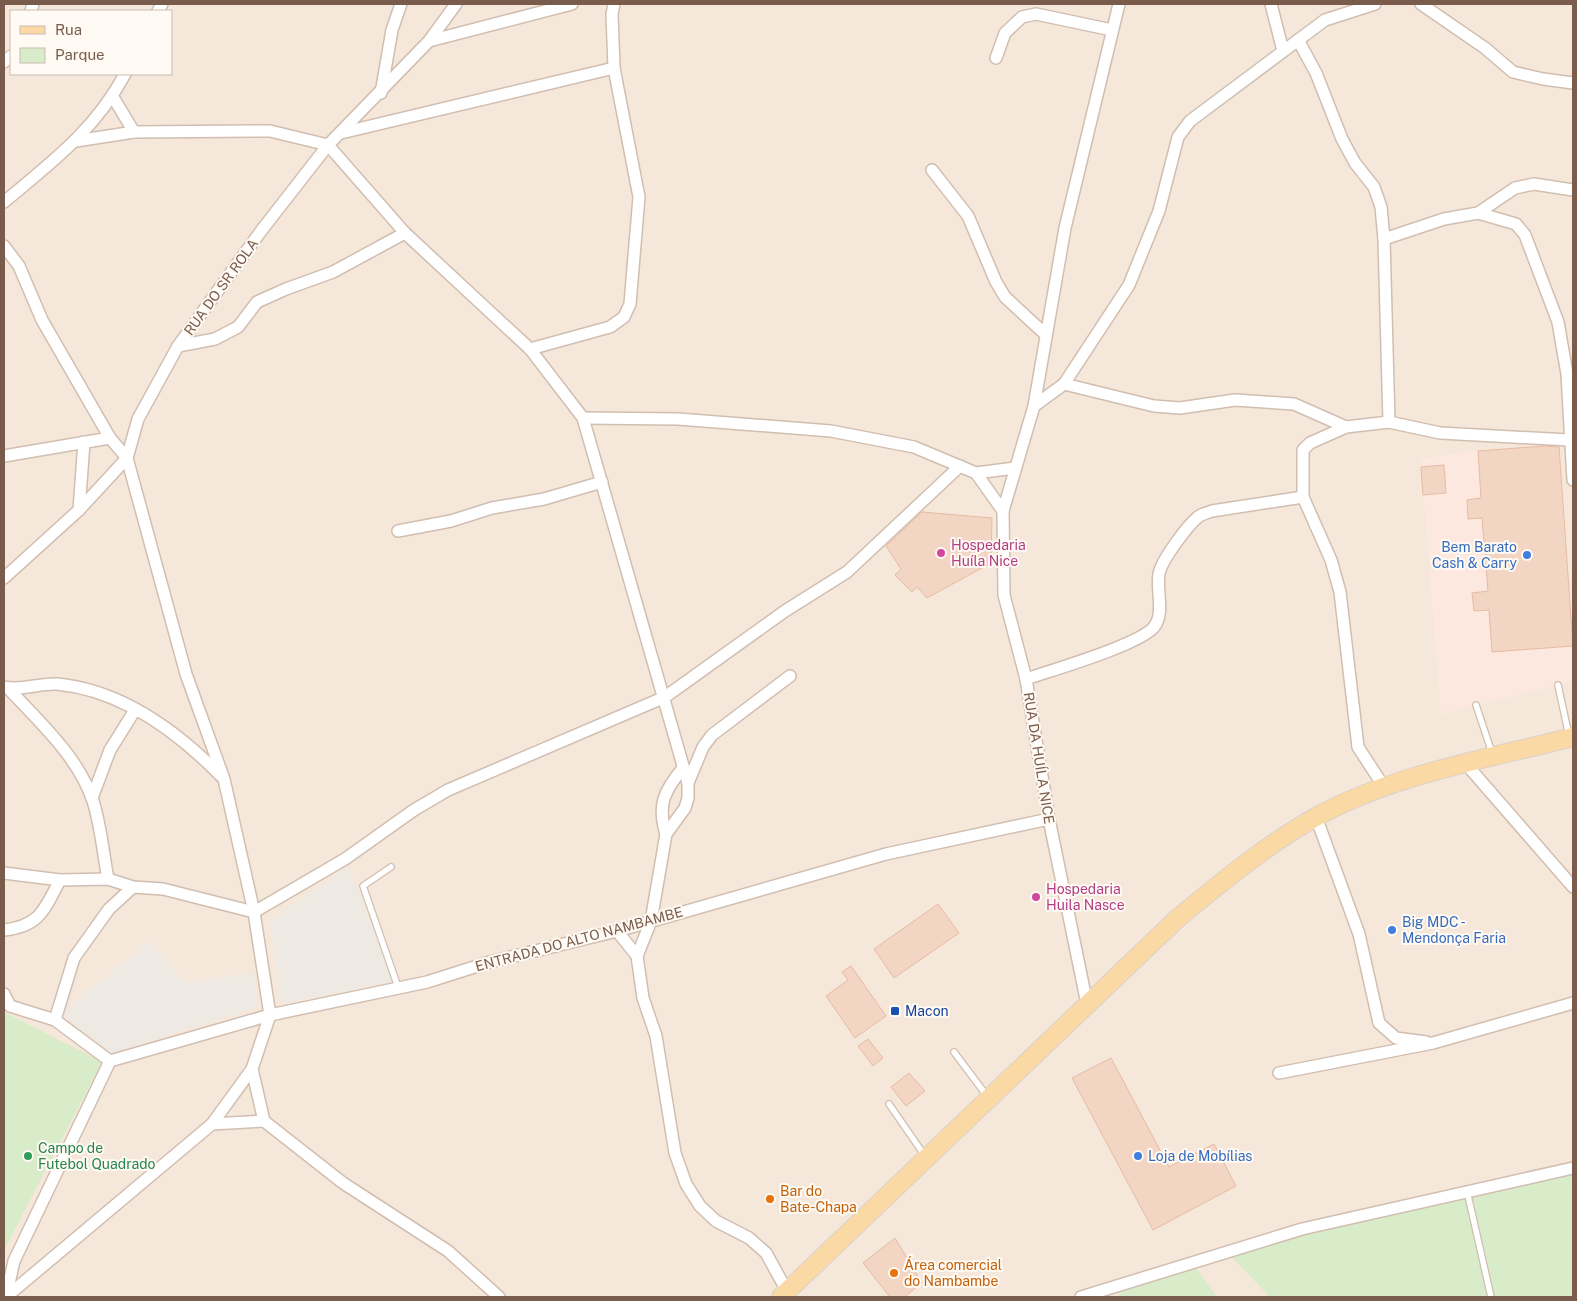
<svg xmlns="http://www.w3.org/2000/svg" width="1577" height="1301" font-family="'Public Sans',sans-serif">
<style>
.residential{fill:#f5e8da;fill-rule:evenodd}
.commercial{fill:#fde8e0}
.industrial{fill:#efe9e4}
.green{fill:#d8ecc9}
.building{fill:#f3d5c3;stroke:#e6bba3}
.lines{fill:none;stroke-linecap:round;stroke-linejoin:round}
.lane-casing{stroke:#d1beb0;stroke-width:8}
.street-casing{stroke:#d1beb0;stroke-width:14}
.primary-casing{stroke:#dad1cd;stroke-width:20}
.lane{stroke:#fff;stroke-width:5.5}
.street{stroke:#fff;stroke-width:11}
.primary{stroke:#fbd9a5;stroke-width:18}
.hotel-dot{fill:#d1479c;stroke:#fffaf3;stroke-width:2}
.shop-dot{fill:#3f7fe0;stroke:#fffaf3;stroke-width:2}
.transit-dot{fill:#1a4fb4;stroke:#fffaf3;stroke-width:2}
.leisure-dot{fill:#2e9e5b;stroke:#fffaf3;stroke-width:2}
.food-dot{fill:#e8710a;stroke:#fffaf3;stroke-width:2}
.labels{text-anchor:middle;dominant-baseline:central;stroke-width:4;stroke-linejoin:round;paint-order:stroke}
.street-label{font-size:14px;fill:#7a5c4d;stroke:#fffaf3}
.hotel-label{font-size:14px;fill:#b23c85;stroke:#fffaf3;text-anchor:start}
.shop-label{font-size:14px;fill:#366cbe;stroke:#fffaf3;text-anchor:start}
.transit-label{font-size:14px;fill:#164399;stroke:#fffaf3;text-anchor:start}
.leisure-label{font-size:14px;fill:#27864d;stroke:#fffaf3;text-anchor:start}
.food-label{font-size:14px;fill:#c56008;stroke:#fffaf3;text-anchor:start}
</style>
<rect width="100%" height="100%" fill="#fdf6ec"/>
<!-- residential -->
<path class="residential" d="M4,4H1573V1297H4ZM11,11H171V74H11Z"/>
<!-- commercial -->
<polygon class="commercial" points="1559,445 1573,628 1573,681 1441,714 1421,459 1467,452"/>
<!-- industrial -->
<g class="industrial">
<polygon points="349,866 392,982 281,1004 270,921"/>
<polygon points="150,941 184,983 254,973 258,1007 112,1053 61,1013"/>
</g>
<!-- green -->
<g class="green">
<polygon points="4,1012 102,1062 4,1250"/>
<polygon points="1573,1168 1573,1297 1270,1297 1226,1251"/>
<polygon points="1192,1263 1217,1297 1120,1297 1117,1287"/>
</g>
<!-- building -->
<g class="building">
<polygon points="1544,446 1559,447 1573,646 1492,652 1489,610 1474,611 1472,593 1488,591 1482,518 1468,519 1467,500 1481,498 1478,451"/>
<polygon points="1444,465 1446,493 1423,495 1421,467"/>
<polygon points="922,512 992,518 991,563 927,598 917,587 912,592 895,575 901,569 886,546"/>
<polygon points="938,904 959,933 894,978 874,949"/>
<polygon points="851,966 886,1016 855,1038 826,996 848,980 842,972"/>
<polygon points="868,1039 883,1058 873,1066 858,1046"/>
<polygon points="1111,1058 1169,1167 1214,1144 1236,1186 1153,1230 1072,1078"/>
<polygon points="909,1073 925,1091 906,1106 891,1087"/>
<polygon points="895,1238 922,1283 904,1297 890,1297 863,1263"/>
</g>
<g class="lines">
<!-- lane casing -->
<g class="lane-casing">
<g id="lane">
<polyline points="1558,685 1569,736"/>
<polyline points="1476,705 1492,753"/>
<polyline points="391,867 363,886 399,990"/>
<polyline points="954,1052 987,1096"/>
<polyline points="889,1104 925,1156"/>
<polyline points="1467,1191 1491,1297"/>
</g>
</g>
<!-- street casing -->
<g class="street-casing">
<g id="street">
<polyline points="1271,4 1283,51"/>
<polyline points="1421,4 1485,48 1513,72 1543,79 1573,83"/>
<polyline points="31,11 33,4"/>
<polyline points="158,11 162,4"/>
<polyline points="1298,40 1316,73 1342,139 1355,163 1374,187 1381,207 1384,239 1389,422"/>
<polyline points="429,41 572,4"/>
<polyline points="996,58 1005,33 1022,17 1036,14 1112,30"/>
<polyline points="4,62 11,56"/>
<polyline points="381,93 392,30 401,4"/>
<polyline points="113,97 134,132"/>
<polyline points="341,133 614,68"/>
<polyline points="76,141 134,132 270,131 328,145 405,233 530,349 583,418 688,783 688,798 685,808 666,834 651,921 637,956 643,998 656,1036 675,1153 686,1184 700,1206 716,1221 749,1238 766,1253 787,1291"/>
<polyline points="932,170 968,216 996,282 1005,297 1045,334"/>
<path d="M4,202C52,162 95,130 125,74"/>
<polyline points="1478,213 1516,224 1525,235 1558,322 1567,374 1573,480"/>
<polyline points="1384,239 1444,219 1478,213 1515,188 1534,184 1573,190"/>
<polyline points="4,246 19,266 42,320 110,438 127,458 186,674 224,779 254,912 270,1015 252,1069 212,1124 6,1297"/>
<polyline points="178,346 215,339 238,327 257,302 286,289 333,272 405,233"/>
<polyline points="530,349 610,327 624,317 630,304 639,197 614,68 612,14 614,4"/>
<polyline points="1064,384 1154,406 1180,408 1235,400 1294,404 1346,427"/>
<polyline points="1034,406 1064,384 1129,285 1159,211 1178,137 1190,121 1325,20 1375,4"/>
<polyline points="583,418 678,419 831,431 914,447 976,473 1003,511"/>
<polyline points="4,456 110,438"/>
<polyline points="976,473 1015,468"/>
<polyline points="79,510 84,442"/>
<polyline points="398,531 451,521 492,508 544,499 602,482"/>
<polyline points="4,578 79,510 127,458 138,419 178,346 261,231 328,145 429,41 456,4"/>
<path d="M1026,679C1052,670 1139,645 1154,627C1165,613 1156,590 1159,574C1161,561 1187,526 1198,517C1201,514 1207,513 1212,511L1303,497"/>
<path d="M4,687C21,691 40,683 57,684C121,690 178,732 221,776"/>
<path d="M8,688C39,722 78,756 93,801C101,826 103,853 108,879"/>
<polyline points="1466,764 1573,887"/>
<polyline points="688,783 703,747 712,735 790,676"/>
<polyline points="1384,787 1358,747 1340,592 1331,560 1303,497 1303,450 1310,443 1346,427 1389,422 1440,433 1569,440"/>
<polyline points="92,798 110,750 135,710"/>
<polyline points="1316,817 1359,934 1379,1023 1396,1038 1426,1042"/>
<path d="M666,834C657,805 664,791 683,768"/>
<polyline points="4,873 60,880 108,879 133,887 163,889 254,912 345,859 414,810 448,790 665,697 785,611 847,572 960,466"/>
<path d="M4,930C40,926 44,910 60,880"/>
<polyline points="617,931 637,956"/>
<polyline points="4,994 10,1006 55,1020 110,1061 14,1261 6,1297"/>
<polyline points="1087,1004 1049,819 1026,679 1004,595 1003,511 1034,406 1065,228 1119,4"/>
<polyline points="55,1020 74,958 109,909 133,887"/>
<polyline points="110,1061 270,1015 427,982 490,962 617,931 886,854 1049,819"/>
<polyline points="252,1069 264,1121 343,1183 448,1251 499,1297"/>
<polyline points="1279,1073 1433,1043 1573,1003"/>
<polyline points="212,1124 264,1121"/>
<polyline points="1081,1297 1302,1229 1573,1168"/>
</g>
</g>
<!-- primary casing -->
<g class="primary-casing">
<path id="primary" d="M781,1297L1178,918C1222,882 1266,845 1316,817C1394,774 1487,759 1573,737"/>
</g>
<!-- lane -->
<use href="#lane" class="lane"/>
<!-- street -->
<use href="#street" class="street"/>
<!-- primary -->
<use href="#primary" class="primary"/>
</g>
<!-- markers -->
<g class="hotel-dot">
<circle cx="941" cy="553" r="5"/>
<circle cx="1036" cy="897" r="5"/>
</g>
<g class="shop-dot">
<circle cx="1527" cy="555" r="5"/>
<circle cx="1392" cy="930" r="5"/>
<circle cx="1138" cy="1156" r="5"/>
</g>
<rect class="transit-dot" x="890" y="1006" width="10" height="10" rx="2.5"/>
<circle class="leisure-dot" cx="28" cy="1156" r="5"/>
<g class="food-dot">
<circle cx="770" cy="1199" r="5"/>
<circle cx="894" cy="1273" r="5"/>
</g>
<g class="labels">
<!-- street labels -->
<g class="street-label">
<text transform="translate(221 287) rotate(-54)">RUA DO SR ROLA</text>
<text transform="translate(1039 758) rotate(81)">RUA DA HUÍLA NICE</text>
<text transform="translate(579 939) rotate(-15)">ENTRADA DO ALTO NAMBAMBE</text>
</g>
<!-- hotel labels -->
<g class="hotel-label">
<text x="951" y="545">Hospedaria<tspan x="951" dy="16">Huíla Nice</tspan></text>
<text x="1046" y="889">Hospedaria<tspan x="1046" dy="16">Huila Nasce</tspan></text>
</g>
<!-- shop labels -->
<g class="shop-label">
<text x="1517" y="547" text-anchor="end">Bem Barato<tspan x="1517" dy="16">Cash &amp; Carry</tspan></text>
<text x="1402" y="922">Big MDC -<tspan x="1402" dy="16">Mendonça Faria</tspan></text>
<text x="1148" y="1156">Loja de Mobílias</text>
</g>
<!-- transit labels -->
<g class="transit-label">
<text x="905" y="1011">Macon</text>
</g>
<!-- leisure labels -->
<g class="leisure-label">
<text x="38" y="1148">Campo de<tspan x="38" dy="16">Futebol Quadrado</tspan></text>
</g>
<!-- food labels -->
<g class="food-label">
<text x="780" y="1191">Bar do<tspan x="780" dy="16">Bate-Chapa</tspan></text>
<text x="904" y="1265">Área comercial<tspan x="904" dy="16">do Nambambe</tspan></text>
</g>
</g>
<!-- border -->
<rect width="1577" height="1301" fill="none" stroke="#7a5c4d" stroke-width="10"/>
<!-- legend -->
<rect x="10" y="10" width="162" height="65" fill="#fffaf3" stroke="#cabbb1"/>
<rect x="20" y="26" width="25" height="8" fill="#fbd9a5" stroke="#cabbb1"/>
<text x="55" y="35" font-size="15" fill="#7a5c4d">Rua</text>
<rect x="20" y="48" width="25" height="15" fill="#d8ecc9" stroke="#cabbb1"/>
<text x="55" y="60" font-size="15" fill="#7a5c4d">Parque</text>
</svg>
